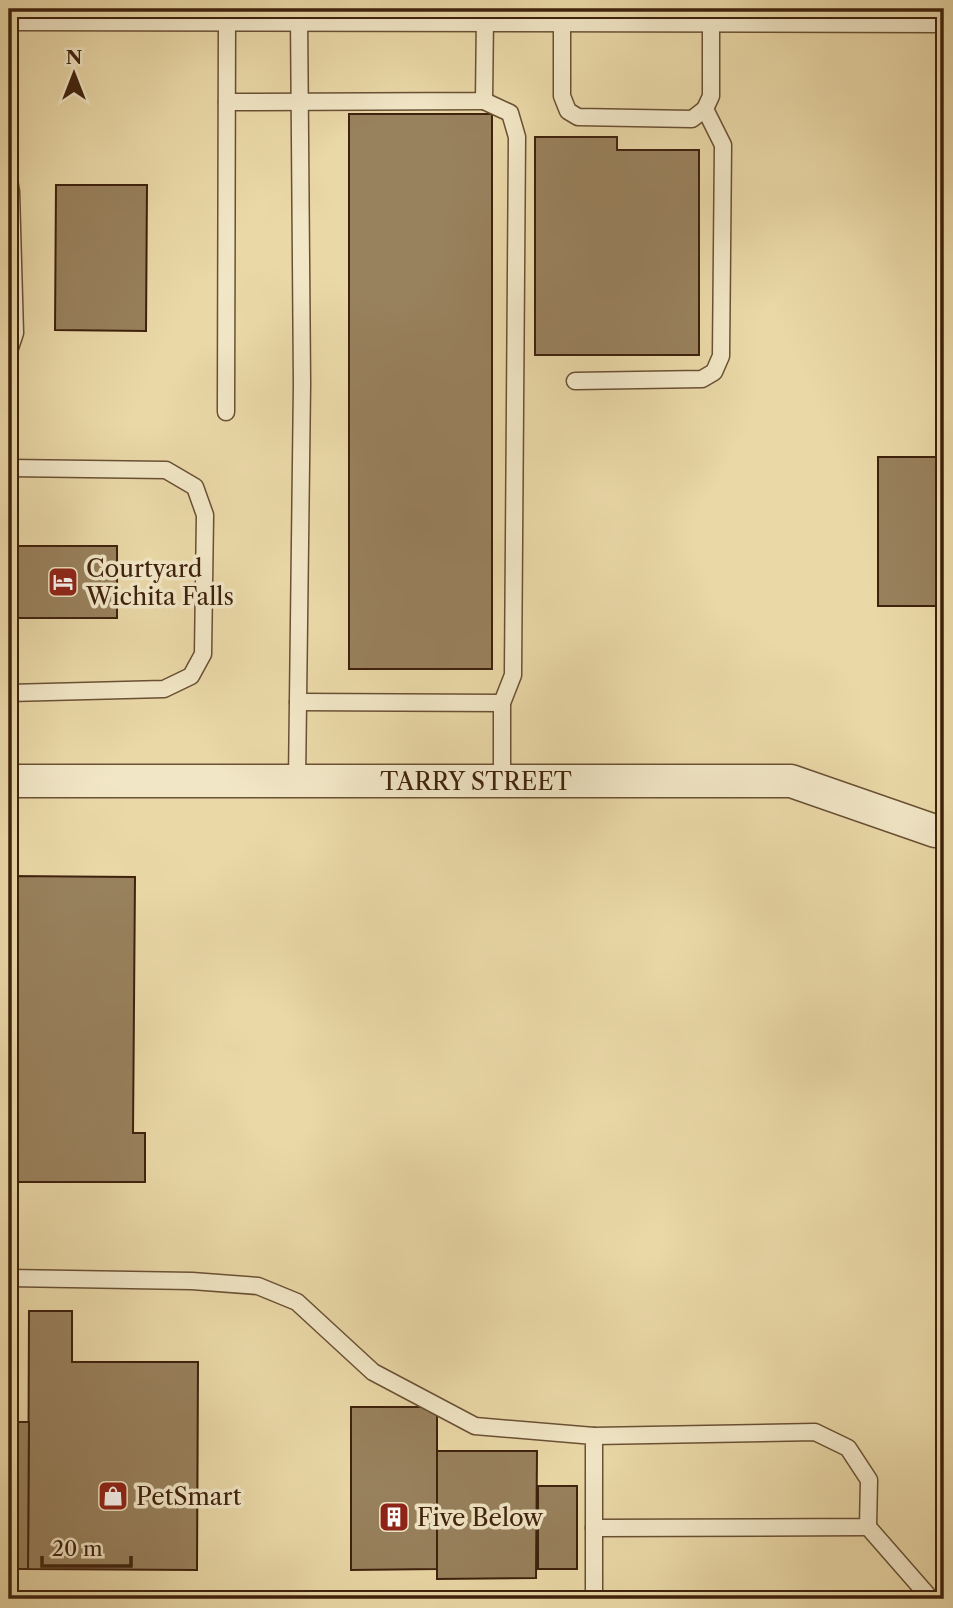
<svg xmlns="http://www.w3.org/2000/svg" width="953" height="1608" font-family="'Libre Caslon Text',serif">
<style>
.building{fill:#98815d;stroke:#3f220d;stroke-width:2}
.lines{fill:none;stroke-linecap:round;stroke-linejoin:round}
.lane-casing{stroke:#6a5034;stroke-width:19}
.street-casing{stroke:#6a5034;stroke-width:35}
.lane{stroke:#f1e6c6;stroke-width:16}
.street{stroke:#f1e6c6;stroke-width:32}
.labels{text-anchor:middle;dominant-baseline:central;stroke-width:7;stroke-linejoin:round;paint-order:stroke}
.poi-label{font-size:24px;fill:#3f220d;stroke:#f1e6c6;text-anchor:start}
.street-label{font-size:24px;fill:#3f220d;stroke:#f1e6c6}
</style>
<rect width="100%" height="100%" fill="#ead8a7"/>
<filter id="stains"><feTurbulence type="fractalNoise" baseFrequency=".00286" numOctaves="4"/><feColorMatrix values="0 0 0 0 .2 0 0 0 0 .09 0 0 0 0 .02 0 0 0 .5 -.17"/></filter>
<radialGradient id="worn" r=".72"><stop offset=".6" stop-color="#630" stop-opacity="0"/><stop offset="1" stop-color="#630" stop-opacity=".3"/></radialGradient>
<!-- building -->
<g class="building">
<rect x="349" y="114" width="143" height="555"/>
<polygon points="535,137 617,137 617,150 699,150 699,355 535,355"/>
<polygon points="56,185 147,185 146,331 55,330"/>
<rect x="878" y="457" width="66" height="149"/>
<rect x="9" y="546" width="108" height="72"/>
<polygon points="9,876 135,877 133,1133 145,1133 145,1182 9,1182"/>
<polygon points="29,1311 72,1311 72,1362 198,1362 197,1570 28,1569"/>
<polygon points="351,1407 437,1407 437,1569 351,1570"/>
<polygon points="9,1422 29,1422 28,1569 9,1569"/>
<polygon points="437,1451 537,1451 536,1578 437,1579"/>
<rect x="538" y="1486" width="39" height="83"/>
<rect x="653" y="1592" width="94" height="7"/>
</g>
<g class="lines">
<!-- lane casing -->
<g class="lane-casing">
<g id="lane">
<polyline points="562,16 562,96 568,111 578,117 692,119 705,109 711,96 711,16"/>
<polyline points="484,101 510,113 517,137 513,675 502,703 502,781"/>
<polyline points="227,102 484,101 485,15"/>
<polyline points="9,180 11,192 15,333 9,351"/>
<polyline points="575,381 702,379 714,372 721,356 723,145 705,109"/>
<polyline points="226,412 227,15"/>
<polyline points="9,468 166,470 195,487 205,515 203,654 191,676 164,689 9,693"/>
<polyline points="298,702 502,703"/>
<polyline points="297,781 302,384 299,15"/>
<polyline points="9,1278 192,1281 258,1286 297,1302 373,1372 475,1426 594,1436 594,1599"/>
<polyline points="594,1436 815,1432 848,1448 869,1480 868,1527 594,1528"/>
<polyline points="868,1527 931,1599"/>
</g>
</g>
<!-- street casing -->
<g class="street-casing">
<g id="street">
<polyline points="9,14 944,16"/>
<path id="s1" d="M9,781H791L935,831"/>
</g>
</g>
<!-- lane -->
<use href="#lane" class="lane"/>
<!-- street -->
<use href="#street" class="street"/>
</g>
<!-- icons -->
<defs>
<g id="hotel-square" transform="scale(1.575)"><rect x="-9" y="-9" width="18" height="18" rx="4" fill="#8f2418" stroke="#f1e6c6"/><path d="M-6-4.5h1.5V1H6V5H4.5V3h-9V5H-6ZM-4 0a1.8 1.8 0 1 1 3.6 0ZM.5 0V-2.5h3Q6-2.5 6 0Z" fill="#fff"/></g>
<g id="shop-square" transform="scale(1.575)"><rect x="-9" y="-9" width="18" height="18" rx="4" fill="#8f2418" stroke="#f1e6c6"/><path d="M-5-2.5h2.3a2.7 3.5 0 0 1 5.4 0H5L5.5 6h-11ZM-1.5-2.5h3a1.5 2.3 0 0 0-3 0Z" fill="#fff"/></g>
<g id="building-square" transform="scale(1.575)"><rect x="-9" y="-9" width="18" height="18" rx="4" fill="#8f2418" stroke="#f1e6c6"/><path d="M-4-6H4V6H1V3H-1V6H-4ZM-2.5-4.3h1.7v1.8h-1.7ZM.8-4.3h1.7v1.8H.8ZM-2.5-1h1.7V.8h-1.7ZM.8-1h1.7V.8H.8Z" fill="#fff"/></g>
</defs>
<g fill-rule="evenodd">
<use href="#hotel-square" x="63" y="582"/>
<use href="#shop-square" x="113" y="1496"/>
<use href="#building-square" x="394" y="1517"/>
</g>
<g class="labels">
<!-- poi labels -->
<g class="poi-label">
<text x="86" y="568">Courtyard<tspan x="86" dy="28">Wichita Falls</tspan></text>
<text x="136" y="1496">PetSmart</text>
<text x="417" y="1517">Five Below</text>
</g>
<!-- street labels -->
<g class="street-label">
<text stroke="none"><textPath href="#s1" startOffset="467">TARRY STREET</textPath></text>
</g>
</g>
<!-- margin -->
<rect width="953" height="1608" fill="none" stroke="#ead8a7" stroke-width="35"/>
<rect x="10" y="10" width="932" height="1587" fill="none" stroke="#3f220d" stroke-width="3.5"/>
<rect x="18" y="18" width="918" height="1573" fill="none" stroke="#3f220d" stroke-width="2"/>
<!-- north arrow -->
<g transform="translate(74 74)" stroke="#f1e6c6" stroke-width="5" paint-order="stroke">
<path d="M0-5L12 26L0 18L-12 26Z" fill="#3f220d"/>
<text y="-10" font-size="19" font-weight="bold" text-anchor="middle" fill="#3f220d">N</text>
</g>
<!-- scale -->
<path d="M42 1556v10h89v-10" fill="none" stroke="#3f220d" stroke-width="3.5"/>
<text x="52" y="1556" font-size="21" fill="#3f220d" stroke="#f1e6c6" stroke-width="5" paint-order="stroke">20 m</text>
<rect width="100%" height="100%" filter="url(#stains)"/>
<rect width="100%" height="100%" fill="url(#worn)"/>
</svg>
